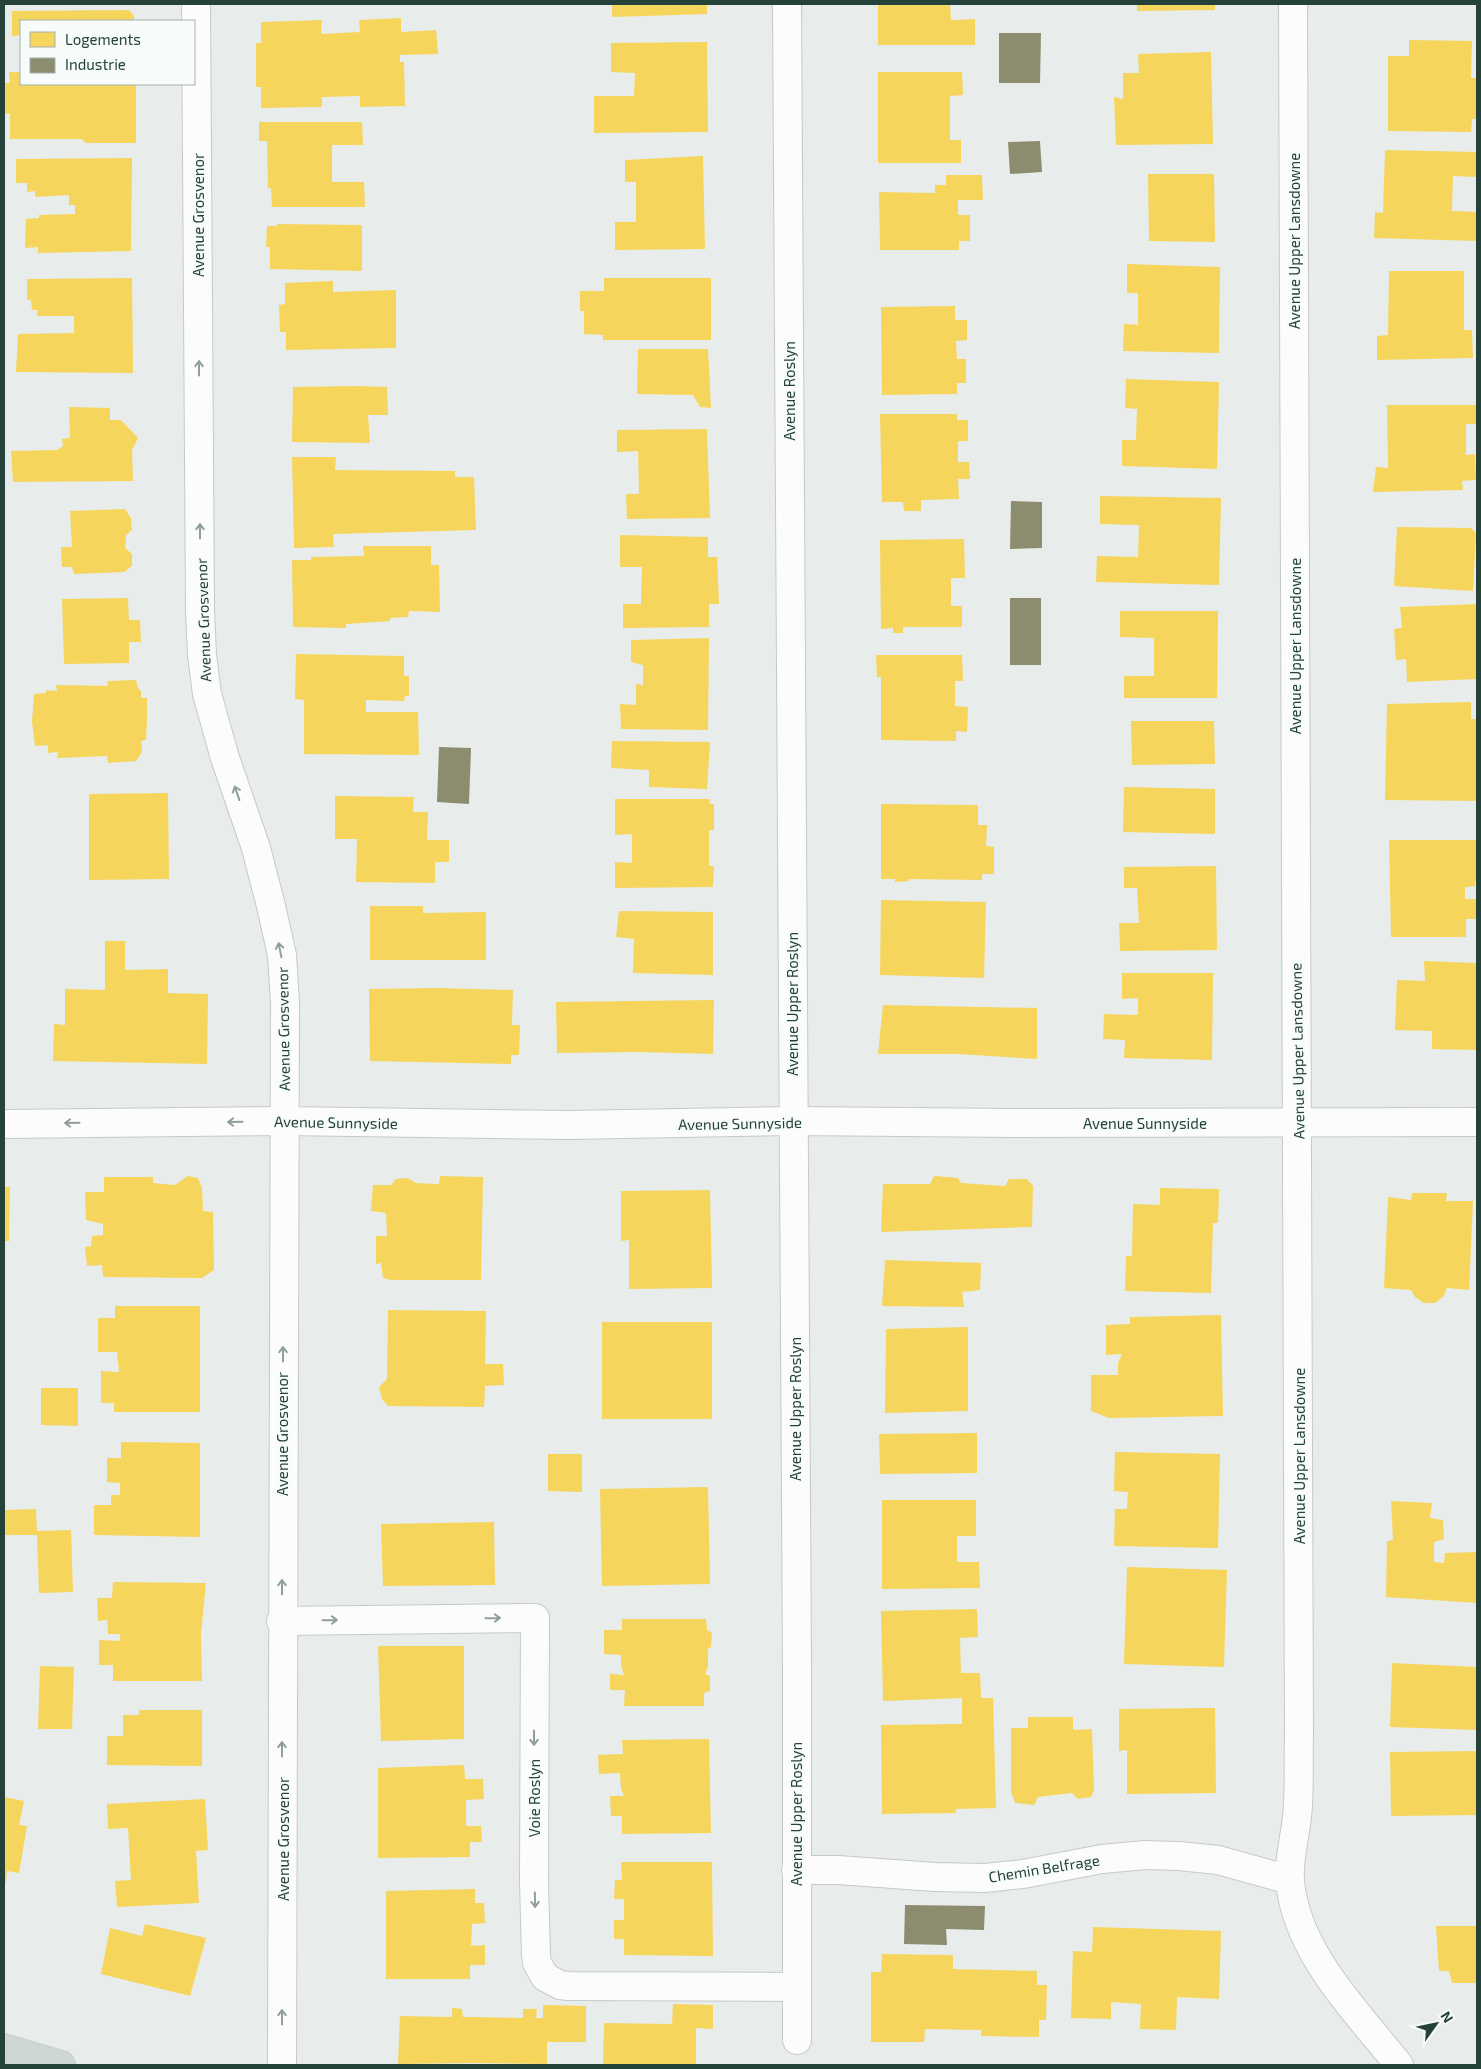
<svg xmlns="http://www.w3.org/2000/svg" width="1481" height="2069" font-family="'Exo 2',sans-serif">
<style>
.homes{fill:#f6d55c}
.industry{fill:#8c8c6e}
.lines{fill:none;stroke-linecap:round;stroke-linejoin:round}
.minor-casing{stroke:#c5cac8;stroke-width:30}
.major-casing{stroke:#c3ccc9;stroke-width:30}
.minor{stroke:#fcfcfc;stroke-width:28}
.major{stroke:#cfd7d5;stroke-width:28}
.oneway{stroke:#909f9b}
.labels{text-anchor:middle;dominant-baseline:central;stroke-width:5;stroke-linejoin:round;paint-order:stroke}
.street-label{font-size:15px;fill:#24423a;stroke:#f7fbf9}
</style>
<rect width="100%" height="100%" fill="#e8edeb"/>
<!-- homes -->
<g class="homes">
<polygon points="612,4 707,4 707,14 612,17"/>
<polygon points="878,4 950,4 951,20 975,19 975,45 878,45"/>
<polygon points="1137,4 1215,4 1215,10 1137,11"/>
<polygon points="129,10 134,16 134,21 21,21 21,35 12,36 12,11"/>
<polygon points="401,18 401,32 436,30 438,54 400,55 400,62 404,62 405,106 360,107 360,96 322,97 322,107 261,108 261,87 256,87 256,43 261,43 261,22 322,20 321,34 360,32 359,20"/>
<polygon points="1409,40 1472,41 1471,78 1477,78 1477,119 1472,119 1471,132 1388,131 1388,56 1409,56"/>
<polygon points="707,42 708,132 594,133 594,96 634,96 635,73 611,72 611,43"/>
<polygon points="1211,52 1213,144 1116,145 1114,97 1123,99 1123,73 1139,73 1138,54"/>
<polygon points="9,72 21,72 21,84 136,84 136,143 86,143 81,139 10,139 10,113 4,114 4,83 10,83"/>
<polygon points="878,72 962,72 963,95 950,96 950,140 961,140 961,163 878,163"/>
<polygon points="259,122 362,122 363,145 332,145 332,182 364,182 365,207 272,207 271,188 268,188 267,141 259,141"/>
<polygon points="1385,150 1477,152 1477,177 1453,176 1452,211 1477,212 1477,241 1374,238 1375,212 1383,213"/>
<polygon points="703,156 705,249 615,250 615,222 636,222 636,182 625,182 625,160"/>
<polygon points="132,158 131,251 38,253 38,247 25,248 26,219 39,218 39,215 75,214 75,205 69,205 69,195 35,197 35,191 27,192 27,183 16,183 16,159"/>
<polygon points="1148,174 1214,174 1215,242 1149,241"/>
<polygon points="946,175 982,175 983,200 958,200 958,215 970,215 970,241 959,241 959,250 880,250 879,192 935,193 935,185 946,185"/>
<polygon points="277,224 362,225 362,271 270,269 270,247 266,247 267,226 277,226"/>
<polygon points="1127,264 1220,267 1219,353 1123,351 1124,324 1138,325 1138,293 1127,293"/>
<polygon points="1389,271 1464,271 1464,330 1472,330 1473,358 1377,360 1377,336 1388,335"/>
<polygon points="132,278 133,373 16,372 18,334 74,333 74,316 37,316 38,310 32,310 31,300 27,300 27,279"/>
<polygon points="604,278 711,278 711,340 603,340 603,335 584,334 584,311 580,311 580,291 604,291"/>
<polygon points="333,281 333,292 396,290 396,348 286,350 286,332 280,332 279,305 285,304 285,283"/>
<polygon points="955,306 955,320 967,320 967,340 956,341 957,359 966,359 966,383 957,383 957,394 882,395 881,307"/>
<polygon points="638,349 708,349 711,408 700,407 693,395 637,394"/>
<polygon points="1126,379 1219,382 1217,469 1122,466 1122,440 1136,440 1137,409 1125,408"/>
<polygon points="355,386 387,387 388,415 368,415 370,443 292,442 293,387"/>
<polygon points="1387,405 1477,405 1477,424 1466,424 1466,455 1475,454 1476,480 1462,481 1463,490 1373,492 1376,467 1388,468"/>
<polygon points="69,407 110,408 110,420 121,420 138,438 132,450 133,481 13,482 11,451 57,450 63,446 62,439 70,438"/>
<polygon points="880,414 957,414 957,420 968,420 968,441 958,441 958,462 969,462 970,479 958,479 959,499 921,500 921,511 904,511 903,502 882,502"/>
<polygon points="707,429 710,518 627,519 626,494 639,494 638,451 617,452 617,430"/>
<polygon points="292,457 336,457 335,470 455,471 455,477 474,477 476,530 333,534 334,547 294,548"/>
<polygon points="1100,496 1221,498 1219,585 1096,582 1097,556 1138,557 1139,525 1100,524"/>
<polygon points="125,509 131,518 132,530 126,535 125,548 132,554 132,566 124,572 74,574 72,567 62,567 61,547 72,547 70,511"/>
<polygon points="1397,527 1471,528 1476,533 1473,591 1394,586"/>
<polygon points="620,535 708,537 708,557 717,557 719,604 709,604 709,627 623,628 623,604 641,604 642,567 620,567"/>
<polygon points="964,539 965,578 951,578 951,606 962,606 962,627 903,627 903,633 893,633 893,628 881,629 880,540"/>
<polygon points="363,546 431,546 431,565 439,565 440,612 409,611 408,617 390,618 390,621 346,624 346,628 293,627 292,560 311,560 311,557 364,556"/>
<polygon points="128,598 129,620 140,620 141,642 129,642 129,663 64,664 62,599"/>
<polygon points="1477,604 1477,679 1407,682 1406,659 1396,660 1394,629 1402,628 1400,607"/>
<polygon points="1120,611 1218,611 1217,698 1124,698 1124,676 1154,676 1154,638 1120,637"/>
<polygon points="709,638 708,730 621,729 620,704 636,705 636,684 643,685 643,665 631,662 631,640"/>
<polygon points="296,654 404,656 404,676 409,676 409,696 405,696 404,701 366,700 366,712 418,712 419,755 304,754 304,700 295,699"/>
<polygon points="876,655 962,655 963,681 955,681 955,706 968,707 967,732 956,731 956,741 881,740 881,677 877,677"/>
<polygon points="136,680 138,688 141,691 141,698 147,698 147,720 146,740 141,741 142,752 136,761 108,763 107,756 57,758 58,752 48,753 48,745 35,746 32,722 34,694 46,693 46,690 57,691 56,685 108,686 107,681"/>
<polygon points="1471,702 1471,719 1477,719 1477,801 1385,800 1387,704"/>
<polygon points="1131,721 1214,721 1215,764 1132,765"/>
<polygon points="612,741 710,742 707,789 649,787 649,770 611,768"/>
<polygon points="1124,787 1215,789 1215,834 1123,832"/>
<polygon points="168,793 169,879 89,880 89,794"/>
<polygon points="335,796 414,797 413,812 428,812 427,840 449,840 449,862 435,862 435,883 356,882 357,839 335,839"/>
<polygon points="615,799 709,799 710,804 714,804 714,830 709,830 709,866 714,866 713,887 615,888 615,862 632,863 632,834 615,835"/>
<polygon points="881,804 978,805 978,825 987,825 986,846 994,847 994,874 982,874 982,880 909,879 909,881 895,882 895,879 881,879"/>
<polygon points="1389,840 1477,840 1477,876 1476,876 1475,886 1465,887 1465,899 1477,899 1477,919 1466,919 1466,937 1391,937"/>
<polygon points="1216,866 1217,950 1120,951 1119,923 1139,923 1137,888 1124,888 1124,867"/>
<polygon points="881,900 986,902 984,978 880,975"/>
<polygon points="370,906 423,906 423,913 486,912 486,960 370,960"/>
<polygon points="619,911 713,912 713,975 633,973 634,939 616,937"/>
<polygon points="105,941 125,941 125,970 168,969 168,993 208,994 207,1064 53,1061 54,1024 65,1025 65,989 105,990"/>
<polygon points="1424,961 1477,963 1477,1050 1432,1049 1432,1031 1395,1030 1397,980 1425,981"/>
<polygon points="1122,973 1213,973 1212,1060 1124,1058 1125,1040 1103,1039 1104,1014 1138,1015 1138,998 1122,999"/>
<polygon points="437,988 513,990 512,1025 520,1025 519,1055 511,1055 511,1064 370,1061 369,989"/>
<polygon points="714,1000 713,1054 638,1052 557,1053 556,1002"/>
<polygon points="883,1005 1037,1008 1037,1059 958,1054 878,1054"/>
<polygon points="188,1176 198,1178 202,1188 203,1211 213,1212 214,1270 202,1278 103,1277 102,1265 87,1266 85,1247 91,1246 92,1236 103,1235 103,1224 86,1220 85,1192 104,1192 104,1177 153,1177 153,1183 175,1185"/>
<polygon points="440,1176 483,1177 481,1280 391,1280 383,1278 381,1263 376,1264 376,1236 387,1236 386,1213 371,1211 373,1185 391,1185 396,1179 408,1178 416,1183 439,1184"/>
<polygon points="934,1176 958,1178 961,1183 1005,1186 1009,1179 1027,1179 1033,1186 1032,1227 881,1232 883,1184 930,1184"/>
<polygon points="4,1187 10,1187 9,1241 4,1241"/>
<polygon points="1160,1188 1219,1189 1218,1223 1213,1223 1211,1293 1125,1291 1126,1256 1132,1256 1133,1204 1160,1205"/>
<polygon points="710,1190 712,1288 629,1289 629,1240 621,1241 621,1191"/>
<polygon points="1412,1193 1447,1193 1446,1201 1473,1201 1469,1290 1447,1288 1444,1296 1435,1303 1424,1303 1415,1297 1411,1290 1384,1288 1388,1197 1411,1200"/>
<polygon points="885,1260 981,1263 980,1290 962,1292 964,1307 882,1306"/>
<polygon points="115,1306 200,1306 200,1412 114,1412 114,1403 101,1403 101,1371 119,1372 117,1352 98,1352 98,1318 115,1318"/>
<polygon points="388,1310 486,1311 485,1364 503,1364 504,1385 485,1386 484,1407 388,1406 382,1399 379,1387 387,1379"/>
<polygon points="1221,1315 1223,1416 1109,1418 1091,1411 1091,1375 1118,1375 1118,1363 1122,1354 1106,1355 1106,1325 1130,1324 1130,1317"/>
<rect x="602" y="1322" width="110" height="97"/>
<polygon points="968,1327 968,1411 885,1413 886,1329"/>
<polygon points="41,1388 78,1388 78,1426 41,1425"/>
<polygon points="977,1433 977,1473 880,1474 879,1434"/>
<polygon points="121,1442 200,1443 200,1537 94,1535 94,1505 111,1505 111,1495 120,1495 120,1483 107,1482 107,1458 121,1458"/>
<polygon points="1115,1452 1220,1454 1218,1548 1114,1546 1115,1509 1127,1509 1128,1492 1114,1491"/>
<polygon points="548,1454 582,1454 582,1492 548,1491"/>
<polygon points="708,1487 710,1584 602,1586 600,1489"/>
<polygon points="882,1500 976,1500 976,1536 957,1536 957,1562 979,1562 980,1588 882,1589"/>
<polygon points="1391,1501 1432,1503 1430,1518 1443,1520 1444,1539 1434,1542 1434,1562 1444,1563 1445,1553 1477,1552 1477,1603 1386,1597 1387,1541 1393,1540"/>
<polygon points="36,1509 37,1531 71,1530 73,1592 39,1593 37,1535 4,1535 4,1510"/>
<polygon points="494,1522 495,1585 383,1586 381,1524"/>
<polygon points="1127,1567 1227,1570 1224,1667 1124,1664"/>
<polygon points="113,1582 206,1583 201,1634 202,1681 113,1681 113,1665 99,1665 99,1640 120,1641 120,1634 108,1634 107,1620 98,1621 97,1598 112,1598"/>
<polygon points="977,1609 978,1637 960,1638 961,1673 980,1673 981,1698 993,1698 996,1808 956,1809 956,1813 882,1814 881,1725 962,1724 962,1698 883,1701 881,1611"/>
<polygon points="622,1619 706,1619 707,1630 712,1633 711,1647 708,1649 708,1666 705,1674 710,1676 710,1691 704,1693 704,1706 624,1706 625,1690 610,1690 610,1674 624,1675 621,1665 621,1655 604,1654 604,1630 622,1630"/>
<polygon points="378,1646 464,1646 464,1739 381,1741"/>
<polygon points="1392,1663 1477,1667 1477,1730 1390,1727"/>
<polygon points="40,1666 74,1667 72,1729 38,1729"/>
<polygon points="1215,1708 1216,1793 1127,1794 1127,1750 1119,1751 1119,1709"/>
<polygon points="139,1710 202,1710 202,1766 107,1765 107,1736 123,1736 123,1715 139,1715"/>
<polygon points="1028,1717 1073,1717 1073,1730 1092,1729 1094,1790 1091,1797 1078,1799 1072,1793 1038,1797 1034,1805 1015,1803 1011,1792 1011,1728 1028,1728"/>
<polygon points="709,1739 711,1833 622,1834 622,1816 611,1816 610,1796 624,1796 621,1789 620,1773 599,1774 598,1755 623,1754 622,1740"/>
<polygon points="1477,1751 1477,1815 1391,1816 1390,1752"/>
<polygon points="464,1765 465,1779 483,1779 484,1799 466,1800 466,1826 481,1826 482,1842 470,1842 470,1857 378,1858 378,1768"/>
<polygon points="4,1797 24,1801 19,1825 27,1826 19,1873 7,1871 6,1883 4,1883"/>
<polygon points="205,1799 208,1850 196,1851 199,1903 117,1907 115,1881 131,1880 128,1828 108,1829 107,1804"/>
<polygon points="621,1862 712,1862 713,1956 624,1955 624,1939 614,1939 614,1920 624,1920 624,1899 614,1899 615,1880 622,1880"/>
<polygon points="475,1889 475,1903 484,1903 485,1923 472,1924 471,1946 485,1945 485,1965 470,1965 470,1979 386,1979 386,1891"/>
<polygon points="145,1924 206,1938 190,1996 101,1974 110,1928 142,1936"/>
<polygon points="1436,1926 1477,1926 1477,1983 1452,1983 1449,1971 1439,1971"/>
<polygon points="1093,1927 1221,1931 1219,1999 1177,1997 1176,2030 1140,2029 1141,2004 1111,2002 1111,2019 1071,2018 1073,1951 1092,1952"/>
<polygon points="882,1954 953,1955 953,1969 1037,1971 1037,1985 1047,1985 1046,2020 1039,2020 1039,2037 981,2036 981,2030 925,2029 924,2042 871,2042 871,1972 881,1972"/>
<polygon points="673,2004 713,2005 713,2029 696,2028 696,2065 603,2065 604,2023 672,2024"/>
<polygon points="543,2005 586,2006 586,2042 547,2042 547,2064 473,2063 398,2064 400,2016 452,2017 452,2008 462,2009 463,2017 473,2017 523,2018 523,2009 537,2009 536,2018 543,2018"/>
</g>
<!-- industry -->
<g class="industry">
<polygon points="999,33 1041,33 1040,83 999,83"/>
<polygon points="1040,141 1042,172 1010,174 1008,142"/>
<polygon points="1011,501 1042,502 1042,548 1010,549"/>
<rect x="1010" y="598" width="31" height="67"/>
<polygon points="439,747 471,748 469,804 437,802"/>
<polygon points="905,1905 985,1906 984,1930 946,1929 947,1945 904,1944"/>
</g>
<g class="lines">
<!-- minor casing -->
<g class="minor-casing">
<g id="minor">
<polyline points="196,4 200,611 202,655 207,694 225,758 256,848 271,906 282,955 285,1002 282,2065"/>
<polyline points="787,4 797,1666 797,2040"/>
<path d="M1293,4C1294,582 1298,1159 1299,1737C1298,1763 1300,1791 1297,1817C1295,1837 1288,1862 1290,1881C1296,1952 1357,2012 1399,2065"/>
<polyline points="4,1124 283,1121 569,1125 794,1121 1013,1123 1477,1122"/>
<polyline points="281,1621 535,1618 534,1883 536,1955 537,1963 545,1977 560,1985 568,1986 796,1987"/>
<polyline points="796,1870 838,1870 935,1877 985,1878 1023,1874 1102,1859 1146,1855 1179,1856 1218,1860 1290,1880"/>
</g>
</g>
<!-- major casing -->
<g class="major-casing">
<polyline id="major" points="4,2048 61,2065"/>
</g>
<!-- minor -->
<use href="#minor" class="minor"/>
<!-- major -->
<use href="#major" class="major"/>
</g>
<!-- one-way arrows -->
<defs><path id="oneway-shaft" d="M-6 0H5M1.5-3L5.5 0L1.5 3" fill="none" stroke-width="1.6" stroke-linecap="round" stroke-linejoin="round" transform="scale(1.25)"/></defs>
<g class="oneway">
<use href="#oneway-shaft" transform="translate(199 368) rotate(-90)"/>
<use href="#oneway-shaft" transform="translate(200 531) rotate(-90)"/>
<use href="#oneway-shaft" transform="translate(237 793) rotate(-109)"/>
<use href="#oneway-shaft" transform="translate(280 950) rotate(-101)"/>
<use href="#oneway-shaft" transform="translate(235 1122) rotate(179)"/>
<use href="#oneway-shaft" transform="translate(72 1123) rotate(179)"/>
<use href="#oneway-shaft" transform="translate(283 1354) rotate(-90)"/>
<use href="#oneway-shaft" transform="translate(282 1587) rotate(-90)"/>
<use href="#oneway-shaft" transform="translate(493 1618) rotate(-1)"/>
<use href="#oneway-shaft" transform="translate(330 1620) rotate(-1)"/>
<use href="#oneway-shaft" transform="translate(534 1738) rotate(90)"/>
<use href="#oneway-shaft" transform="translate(282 1749) rotate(-90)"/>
<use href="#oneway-shaft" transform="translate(535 1900) rotate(89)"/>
<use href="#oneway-shaft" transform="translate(282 2017) rotate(-90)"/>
</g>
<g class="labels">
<!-- street labels -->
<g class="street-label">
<text transform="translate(198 215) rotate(-90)">Avenue Grosvenor</text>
<text transform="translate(1294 241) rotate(-90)">Avenue Upper Lansdowne</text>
<text transform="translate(789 391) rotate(-90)">Avenue Roslyn</text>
<text transform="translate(203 620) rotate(-92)">Avenue Grosvenor</text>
<text transform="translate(1295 646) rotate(-90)">Avenue Upper Lansdowne</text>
<text transform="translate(792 1004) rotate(-90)">Avenue Upper Roslyn</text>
<text transform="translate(283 1029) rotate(-91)">Avenue Grosvenor</text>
<text transform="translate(1297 1051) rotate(-91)">Avenue Upper Lansdowne</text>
<text transform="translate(336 1122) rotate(1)">Avenue Sunnyside</text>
<text transform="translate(740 1123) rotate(-1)">Avenue Sunnyside</text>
<text x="1145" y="1123">Avenue Sunnyside</text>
<text transform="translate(795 1409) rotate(-90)">Avenue Upper Roslyn</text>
<text transform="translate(282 1434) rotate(-90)">Avenue Grosvenor</text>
<text transform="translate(1299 1456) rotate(-90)">Avenue Upper Lansdowne</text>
<text transform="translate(534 1798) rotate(-90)">Voie Roslyn</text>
<text transform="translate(796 1814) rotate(-90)">Avenue Upper Roslyn</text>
<text transform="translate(283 1839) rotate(-90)">Avenue Grosvenor</text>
<text transform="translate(1044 1868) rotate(-9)">Chemin Belfrage</text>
</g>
</g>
<!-- border -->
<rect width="1481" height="2069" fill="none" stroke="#24423a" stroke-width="10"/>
<!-- legend -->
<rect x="20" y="20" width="175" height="65" fill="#f7fbf9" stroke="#a3b1ad"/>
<rect x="30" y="32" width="25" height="15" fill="#f6d55c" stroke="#a3b1ad"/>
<text x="65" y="45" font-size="15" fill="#24423a">Logements</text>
<rect x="30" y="58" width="25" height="15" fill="#8c8c6e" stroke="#a3b1ad"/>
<text x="65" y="70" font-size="15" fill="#24423a">Industrie</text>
<!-- north arrow -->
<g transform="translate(1436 2024) rotate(57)" stroke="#f7fbf9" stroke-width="4" paint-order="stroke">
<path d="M0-4L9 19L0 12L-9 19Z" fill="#24423a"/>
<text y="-8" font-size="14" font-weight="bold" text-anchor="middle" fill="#24423a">N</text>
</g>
</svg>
